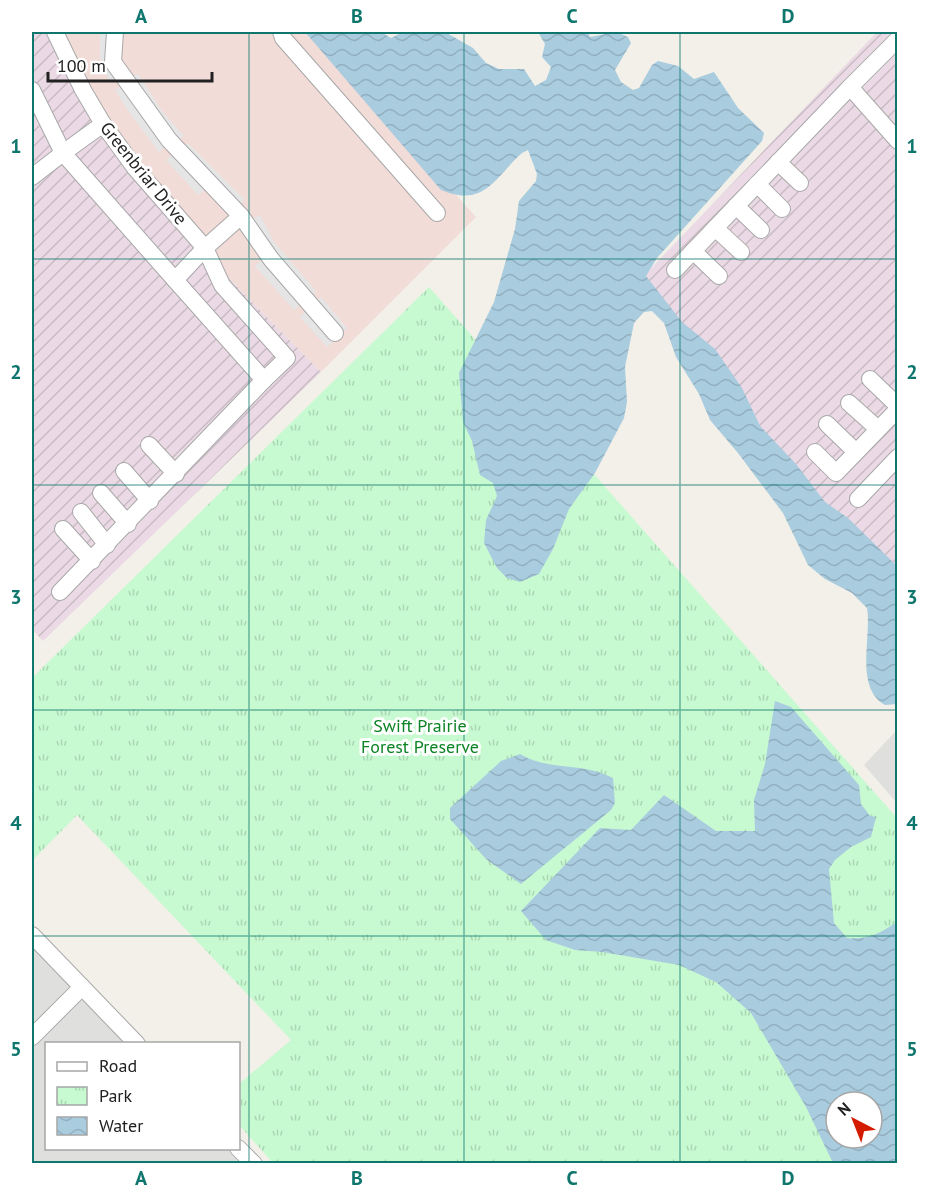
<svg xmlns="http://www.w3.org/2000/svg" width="929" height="1195" font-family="'PT Sans',sans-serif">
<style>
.residential{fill:#dfdfde}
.commercial{fill:#f2dcd8}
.industrial{fill:url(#industrial-furrows)}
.park{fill:url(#park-tufts);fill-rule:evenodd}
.parking{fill:#e5e5e5}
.water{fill:url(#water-waves);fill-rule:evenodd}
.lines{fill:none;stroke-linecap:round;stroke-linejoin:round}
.minor-casing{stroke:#a8a8a8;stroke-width:18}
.minor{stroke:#fff;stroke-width:16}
.grid{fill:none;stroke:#0f766e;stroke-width:1.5;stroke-opacity:0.55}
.labels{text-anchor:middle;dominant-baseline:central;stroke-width:6;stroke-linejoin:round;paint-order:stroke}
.street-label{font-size:18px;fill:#212121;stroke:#fff}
.park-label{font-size:18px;fill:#0c8325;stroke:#fff}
.neatline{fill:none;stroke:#0f766e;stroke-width:2}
.grid-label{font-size:20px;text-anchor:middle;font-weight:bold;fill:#0f766e}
</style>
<defs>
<pattern id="industrial-furrows" width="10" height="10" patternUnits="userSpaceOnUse" patternTransform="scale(1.5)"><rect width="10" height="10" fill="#ebdae5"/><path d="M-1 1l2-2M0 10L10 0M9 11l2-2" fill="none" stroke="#c9bbc4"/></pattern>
<pattern id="park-tufts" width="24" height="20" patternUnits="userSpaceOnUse" patternTransform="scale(1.5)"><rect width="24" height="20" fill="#c7fad1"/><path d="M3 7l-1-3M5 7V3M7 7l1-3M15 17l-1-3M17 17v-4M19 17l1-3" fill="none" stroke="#abd6b3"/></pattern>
<pattern id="water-waves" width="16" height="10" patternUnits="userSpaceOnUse" patternTransform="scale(1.5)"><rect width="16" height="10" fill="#a9ccdf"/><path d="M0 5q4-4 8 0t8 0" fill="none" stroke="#91afbf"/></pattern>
</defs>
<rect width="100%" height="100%" fill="#f2f0e8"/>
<!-- residential -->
<g class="residential">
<polygon points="897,730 897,803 864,765"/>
<polygon points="32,940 131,1043 46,1044 46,1148 233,1149 248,1163 32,1163"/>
</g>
<!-- commercial -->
<polygon class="commercial" points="58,32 310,32 476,217 321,372 196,245 137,166"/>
<!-- industrial -->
<g class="industrial">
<polygon points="32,32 51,32 68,72 196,245 321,372 43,641 32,629"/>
<polygon points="877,32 897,32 897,601 637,283"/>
</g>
<!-- park -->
<path class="park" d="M429,287L897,818V1163H273L239,1125V1084L291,1040L77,815L32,861V678ZM836,1102H872V1138H836Z"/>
<!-- parking -->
<polygon class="parking" points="100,32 119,32 121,58 127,71 131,78 138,74 162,111 184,136 177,141 182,147 188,143 244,199 239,206 253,219 260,215 274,242 316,291 309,297 314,303 321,297 347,328 327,347 300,317 306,311 300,305 294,310 255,266 262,259 229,211 204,190 198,195 166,160 171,155 165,147 159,152 129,112 115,90 121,86 117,79 109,82 100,57"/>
<!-- water -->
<g class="water">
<path d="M305,32H381L391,38L403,32L430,34L445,32L473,48L486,63L499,69H524L535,86L546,80L551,67L542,57L545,44L538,32H588L590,37L616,32L628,37L631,43L615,70L621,82L633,90L639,88L652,65L658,61L678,66L694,79L714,72L738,108L764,133L762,141L657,258L646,276L682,322L715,349L742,388L760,426L796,464L825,502L848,518L897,566V704L885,705C854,687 872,637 867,608L852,593L825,579L808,565L783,513L738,453L710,420L699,394L676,357L664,323L652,311L644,312L634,323L625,367L627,402L624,418L595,473L569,509L553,549L539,574L520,582L507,578L497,568L484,543L486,520L497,496L493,483L480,475L472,441L463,422L459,373L494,302L515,229L519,201L536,181L537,174L528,150L522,153C494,178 485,208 441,190Z"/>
<path d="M775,701L791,707L859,785L861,804L870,816L876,817L871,837L851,847L835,860L829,869L834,923L847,938C869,940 880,933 897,922V1163H833L806,1107L751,1013L716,982L679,965L602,952L575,950L546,940L521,911L600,828L631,830L664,795L716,831H755L754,800L765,764ZM836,1102H872V1138H836Z"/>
<path d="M520,754C551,772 580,761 613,778L615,803L611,810L521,884L486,859L450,819V808L501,761Z"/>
</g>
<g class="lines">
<!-- minor casing -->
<g class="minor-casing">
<g id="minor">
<polyline points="55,32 83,90 103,124 135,168 205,248 222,285 287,358 264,380 175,280"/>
<polyline points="115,32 113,62 169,140 241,216 271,259 335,333"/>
<polyline points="281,32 283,38 437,213"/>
<polyline points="850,87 898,39"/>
<polyline points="32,90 63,153 103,124"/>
<polyline points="778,162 800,183"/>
<polyline points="32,177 63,153 175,280 205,248 241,216"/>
<polyline points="757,184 782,209"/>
<polyline points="736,206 761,230"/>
<polyline points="715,228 741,252"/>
<polyline points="693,251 719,276"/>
<polyline points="675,270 850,87 898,141"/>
<polyline points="870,379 898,406"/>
<polyline points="849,403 878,429"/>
<polyline points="827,424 856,452"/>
<polyline points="149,445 176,474"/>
<polyline points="815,452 836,473 898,409"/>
<polyline points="124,471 150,501"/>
<polyline points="101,493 128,524"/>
<polyline points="858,499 898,457"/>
<polyline points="81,512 107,545"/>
<polyline points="63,529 92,561"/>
<polyline points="60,592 264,380"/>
<polyline points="32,935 137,1044"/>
<polyline points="32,1037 82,987"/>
<polyline points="238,1148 254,1164"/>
</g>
</g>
<!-- minor -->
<use href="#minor" class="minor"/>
</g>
<!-- grid -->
<path class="grid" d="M249,32V1164M464,32V1164M680,32V1164M32,259H898M32,485H898M32,710H898M32,936H898"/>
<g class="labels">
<!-- street labels -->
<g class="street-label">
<text transform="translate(144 173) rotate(51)">Greenbriar Drive</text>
</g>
<!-- park labels -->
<g class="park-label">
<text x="420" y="725">Swift Prairie<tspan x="420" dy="21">Forest Preserve</tspan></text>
</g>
</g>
<!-- border -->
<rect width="929" height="1195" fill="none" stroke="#ffffff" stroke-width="66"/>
<!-- legend -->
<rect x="45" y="1042" width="195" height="108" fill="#ffffff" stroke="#a6a6a6" stroke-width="1.5"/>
<rect x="57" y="1062" width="30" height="9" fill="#ffffff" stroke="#a6a6a6" stroke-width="1.5"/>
<text x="99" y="1072" font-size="18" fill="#212121">Road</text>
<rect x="57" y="1087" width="30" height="18" fill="url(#park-tufts)" stroke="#a6a6a6" stroke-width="1.5"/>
<text x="99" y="1102" font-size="18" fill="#212121">Park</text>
<rect x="57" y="1117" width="30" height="18" fill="url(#water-waves)" stroke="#a6a6a6" stroke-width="1.5"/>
<text x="99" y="1132" font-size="18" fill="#212121">Water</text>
<!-- north arrow -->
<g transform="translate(854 1120) rotate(318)"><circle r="28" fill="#ffffff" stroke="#a6a6a6" stroke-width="1.5"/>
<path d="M0-4.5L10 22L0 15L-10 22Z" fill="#d31b00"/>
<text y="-9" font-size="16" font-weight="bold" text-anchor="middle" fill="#212121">N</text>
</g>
<!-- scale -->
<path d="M48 72v9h164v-9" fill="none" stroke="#212121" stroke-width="3"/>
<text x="57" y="72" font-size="18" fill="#212121" stroke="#ffffff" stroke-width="4.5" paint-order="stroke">100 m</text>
<rect x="33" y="33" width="863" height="1129" class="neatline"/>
<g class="grid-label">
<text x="141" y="23">A</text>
<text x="357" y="23">B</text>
<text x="572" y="23">C</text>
<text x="788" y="23">D</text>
<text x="16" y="153">1</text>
<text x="912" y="153">1</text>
<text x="16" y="379">2</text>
<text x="912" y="379">2</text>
<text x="16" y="604">3</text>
<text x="912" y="604">3</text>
<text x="16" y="830">4</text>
<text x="912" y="830">4</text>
<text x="16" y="1056">5</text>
<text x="912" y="1056">5</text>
<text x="141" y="1185">A</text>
<text x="357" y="1185">B</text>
<text x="572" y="1185">C</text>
<text x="788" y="1185">D</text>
</g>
</svg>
